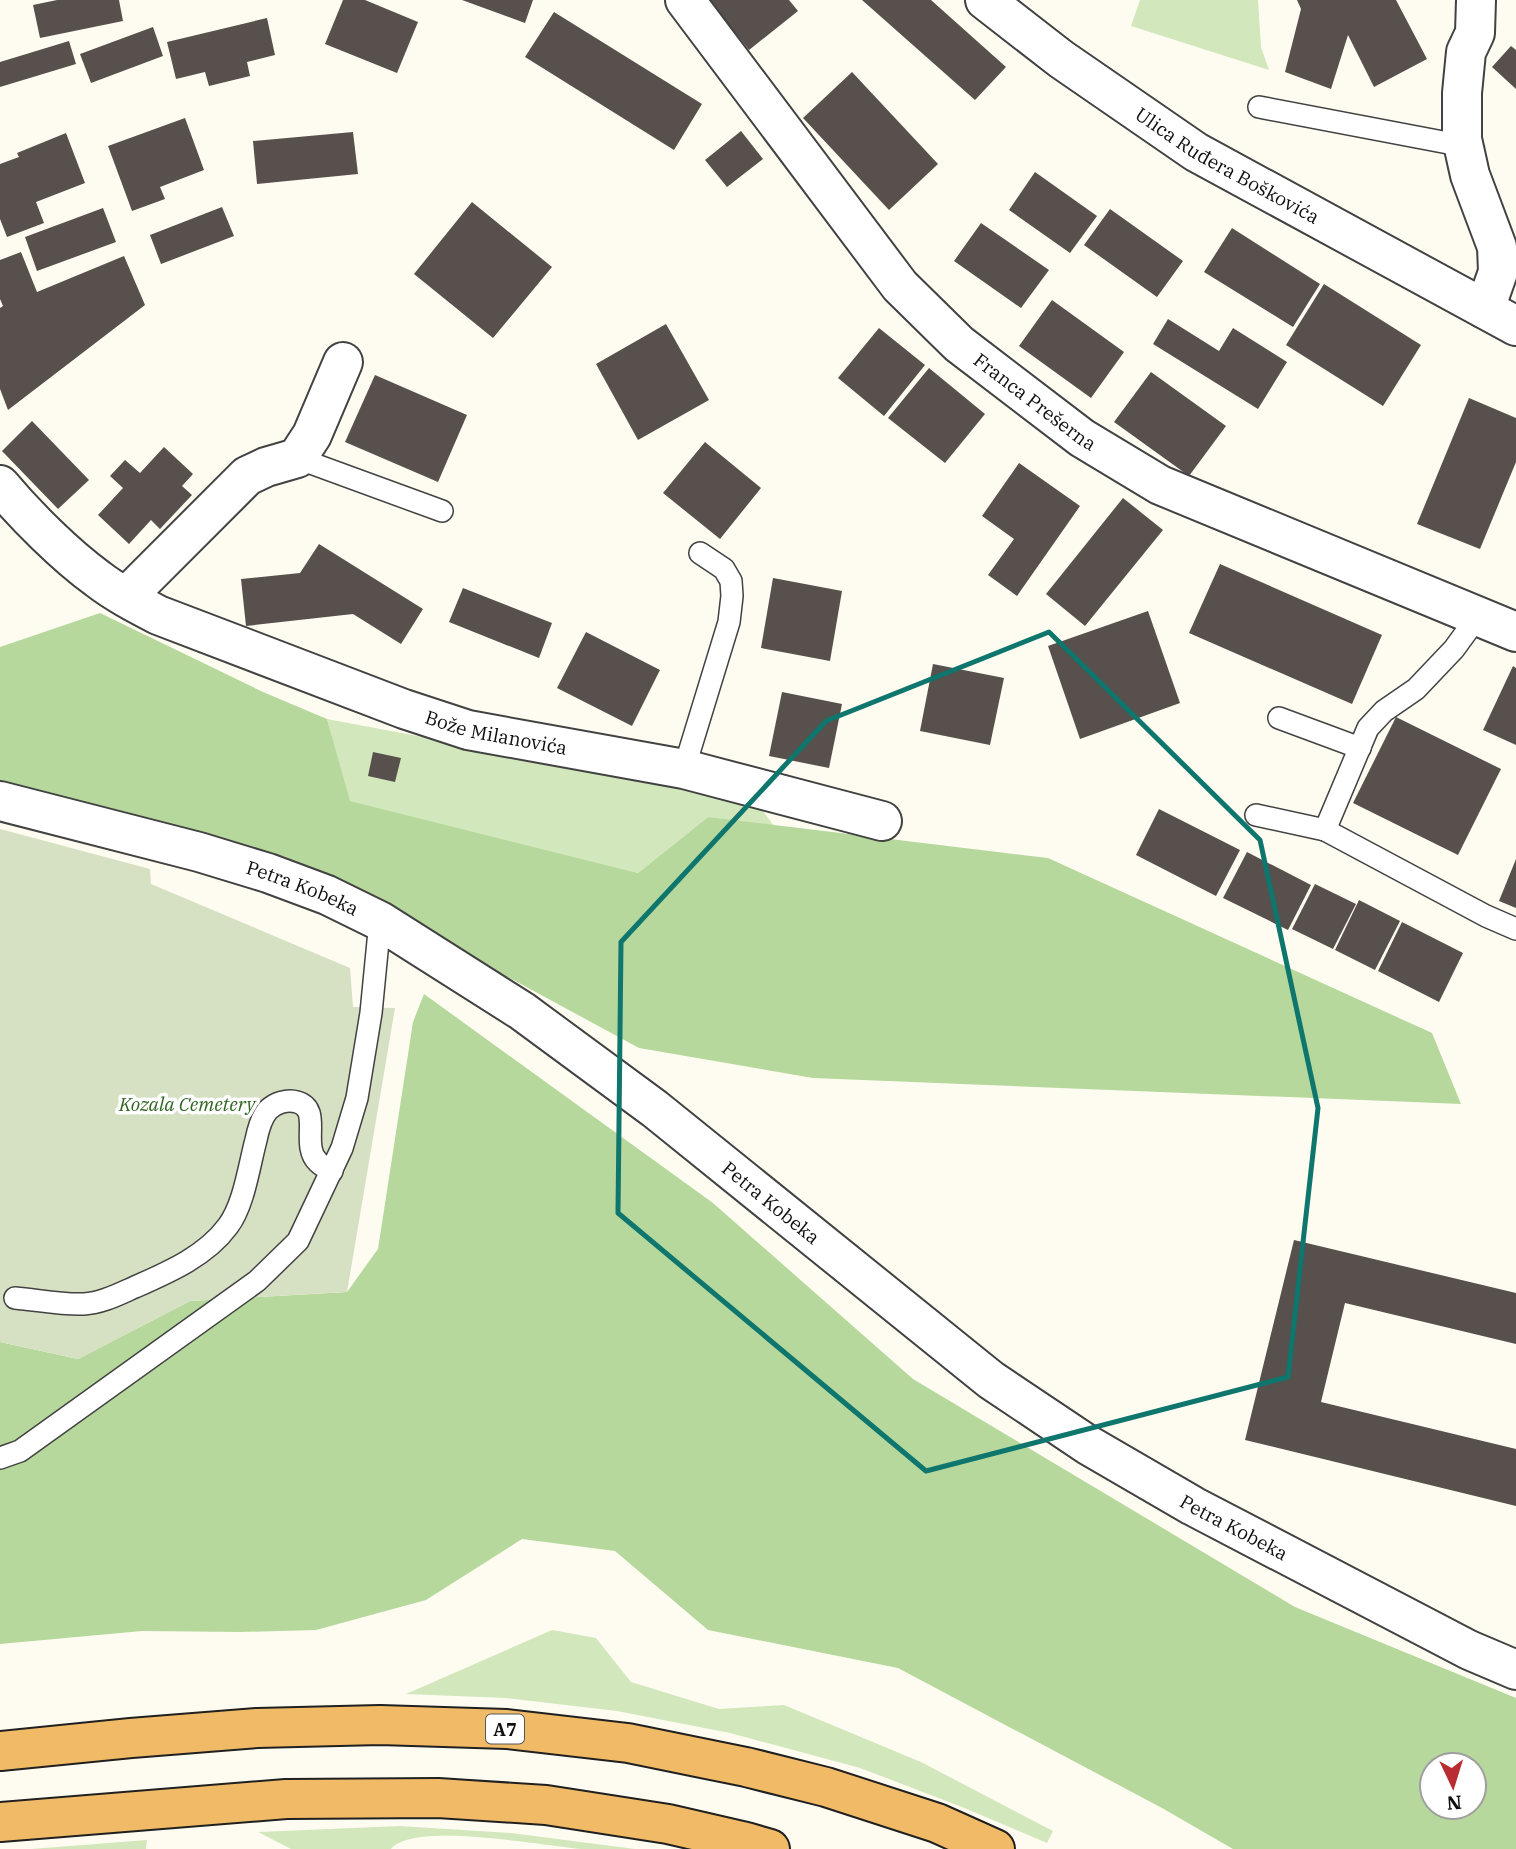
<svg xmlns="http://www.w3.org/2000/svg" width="1516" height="1849" font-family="'IBM Plex Serif',serif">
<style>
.green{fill:#d2e8bc}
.forest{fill:#b6d89c;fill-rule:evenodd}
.cemetery{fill:#d6e0c3}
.building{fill:#57504c}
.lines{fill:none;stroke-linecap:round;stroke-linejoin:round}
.service-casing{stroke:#424242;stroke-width:24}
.minor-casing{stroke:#424242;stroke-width:42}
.trunk-casing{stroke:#202020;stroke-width:42}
.service{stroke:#fff;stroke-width:21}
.minor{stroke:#fff;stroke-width:38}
.trunk{stroke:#f0ba67;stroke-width:38}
.marked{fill:none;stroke:#0f766e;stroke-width:5;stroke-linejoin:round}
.labels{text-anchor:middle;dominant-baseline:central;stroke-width:7;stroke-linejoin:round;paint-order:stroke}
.shield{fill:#fff;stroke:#575757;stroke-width:2}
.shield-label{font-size:18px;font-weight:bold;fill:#0f0f0f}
.street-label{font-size:19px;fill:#0f0f0f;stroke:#fff}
.park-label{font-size:19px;font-style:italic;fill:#2f6422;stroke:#fff}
</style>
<rect width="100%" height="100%" fill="#fefcf1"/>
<!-- green -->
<g class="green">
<polygon points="1140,0 1258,0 1261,47 1269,70 1131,26"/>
<polygon points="327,719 754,799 774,826 708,817 638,873 349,801"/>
<polygon points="552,1630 596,1638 631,1682 719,1709 784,1705 921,1762 1053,1831 1047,1843 962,1807 860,1768 730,1733 617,1711 505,1698 406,1694"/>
<path d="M400,1826L511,1833L635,1849C617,1849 599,1849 581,1849C544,1846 413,1821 391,1849H291L258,1832Z"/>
<polygon points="147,1840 146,1849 31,1849"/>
</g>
<!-- forest -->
<g class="forest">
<polygon points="100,613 263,692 327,719 350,801 638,873 708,817 1048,858 1432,1033 1461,1104 813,1078 639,1048 286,857 120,820 0,790 0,647"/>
<path d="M424,994L713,1203L913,1379L1295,1607L1516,1698V1849H1233L1162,1808L898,1668L708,1630L615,1551L522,1539L426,1600L316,1630L240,1632L142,1631L0,1644V1342L78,1359L190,1301L347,1292L378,1249L413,1022ZM1432,1765H1474V1807H1432Z"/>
</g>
<!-- cemetery -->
<polygon class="cemetery" points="0,829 150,869 151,884 350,968 353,1007 395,1008 347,1292 190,1301 78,1359 0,1342"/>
<!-- building -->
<g class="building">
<polygon points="57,0 119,0 123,21 40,38 33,5"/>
<polygon points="343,0 365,0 418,22 397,73 325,44"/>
<polygon points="462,0 533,0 525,23"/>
<polygon points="709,0 789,0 798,11 749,50"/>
<polygon points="862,0 931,0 1006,67 975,100"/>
<polygon points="1297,0 1396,0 1427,59 1374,87 1348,35 1331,89 1285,72 1301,9"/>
<polygon points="554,12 702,104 674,150 525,57"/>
<polygon points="267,18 275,55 247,62 250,76 209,86 205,72 176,79 167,42"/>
<polygon points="153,27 163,56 91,83 80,54"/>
<polygon points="69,41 76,64 0,87 0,62"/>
<polygon points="1511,46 1516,50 1516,89 1492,67"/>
<polygon points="852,72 938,164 889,210 803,118"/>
<polygon points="185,118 204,170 160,187 165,199 132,211 108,146"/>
<polygon points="741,131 763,159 727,187 705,160"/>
<polygon points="353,132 358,174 257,184 253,141"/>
<polygon points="66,133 85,183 36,202 44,223 7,237 0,219 0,164 19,157 17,153"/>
<polygon points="1035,172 1097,216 1070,253 1009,210"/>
<polygon points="472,202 552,267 493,338 414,274"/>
<polygon points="222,207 234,236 161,264 150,235"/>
<polygon points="103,208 116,242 37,271 25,237"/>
<polygon points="1110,209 1183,261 1157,297 1084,245"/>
<polygon points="981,223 1049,270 1021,308 954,261"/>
<polygon points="1232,228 1320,284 1293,327 1204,272"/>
<polygon points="21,252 37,292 124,256 145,305 8,410 0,389 0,308 3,306 0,299 0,260"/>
<polygon points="1324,284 1421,345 1383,406 1286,345"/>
<polygon points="1052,300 1124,352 1091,398 1019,346"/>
<polygon points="1168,319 1219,351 1233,328 1287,362 1258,409 1153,344"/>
<polygon points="666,324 709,400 638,440 596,364"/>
<polygon points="879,328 925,365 884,416 838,378"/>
<polygon points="929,368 985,414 945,463 888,418"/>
<polygon points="1151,372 1226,426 1189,476 1114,422"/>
<polygon points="375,375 467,415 438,482 345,442"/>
<polygon points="1469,398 1516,418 1516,462 1480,549 1417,524"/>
<polygon points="32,421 89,480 58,509 2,451"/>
<polygon points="705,442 761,488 720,539 663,493"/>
<polygon points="164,447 193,474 182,486 192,495 160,529 151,520 129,544 98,515 123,488 110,476 125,460 140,473"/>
<polygon points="1019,463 1080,506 1017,596 988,575 1014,539 982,516"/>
<polygon points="1123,498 1163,530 1085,626 1046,594"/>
<polygon points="319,544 423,609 401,644 353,614 246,626 241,579 300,573"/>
<polygon points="1220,564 1382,635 1352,704 1189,633"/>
<polygon points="773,578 842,591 830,661 761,648"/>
<polygon points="463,588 552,623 539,658 449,622"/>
<polygon points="1148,611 1180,703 1080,739 1048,646"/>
<polygon points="586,632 660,670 632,726 557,688"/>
<polygon points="933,664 1004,678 990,745 920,731"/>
<polygon points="1513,666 1516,668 1516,745 1483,730"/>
<polygon points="782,692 842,704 829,768 769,756"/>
<polygon points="1396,717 1501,769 1458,855 1353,803"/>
<polygon points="373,752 401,758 395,782 368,776"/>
<polygon points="1159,809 1240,850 1216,896 1136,855"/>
<polygon points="1247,852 1311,885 1288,930 1223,898"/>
<polygon points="1516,859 1516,908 1499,901"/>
<polygon points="1315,884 1356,904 1333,949 1292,929"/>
<polygon points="1359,900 1400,921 1375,970 1335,950"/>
<polygon points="1402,922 1463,953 1439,1002 1378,971"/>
<polygon points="1294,1240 1516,1293 1516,1344 1345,1303 1321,1402 1516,1449 1516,1506 1245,1440"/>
</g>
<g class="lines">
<!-- service casing -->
<g class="service-casing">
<g id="service">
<polyline points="1259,107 1464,146"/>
<polyline points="297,458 442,511"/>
<polyline points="1478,616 1454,649 1416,689 1384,711 1368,728 1325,830 1486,916 1516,929"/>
<polyline points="1279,718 1360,748"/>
<polyline points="684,769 729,622 732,596 731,581 724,569 700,553"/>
<polyline points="1256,815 1325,830"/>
<path d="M15,1298C38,1300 62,1305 84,1304C102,1303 119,1294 135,1287C169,1272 206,1256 228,1226C244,1205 249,1166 256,1140C258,1130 261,1118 268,1110C275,1103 287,1099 297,1102C323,1109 300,1145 318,1162C322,1166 327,1168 332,1171"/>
<polyline points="0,1458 20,1451 257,1281 298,1241 342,1148 357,1098 371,1013 380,921"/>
</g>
</g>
<!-- minor casing -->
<g class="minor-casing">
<g id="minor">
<path id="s1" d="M685,0L900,286L959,344L1082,438L1160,485L1516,632"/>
<path id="s2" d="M985,0L1061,59L1196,152L1516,326"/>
<polyline points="1476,0 1475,33 1466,52 1462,93 1462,139 1470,175 1497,247 1498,272 1485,309"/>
<path id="s3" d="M0,485C26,516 65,555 98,579C116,593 137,604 158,615L404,709L468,730L684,769L882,821"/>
<polyline points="126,597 247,476 266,467 297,458 312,435 343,362"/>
<path id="s4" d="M0,801L199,852L268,873L327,895L380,921L522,1011L655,1109L991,1380L1088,1445L1193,1506L1469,1650L1516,1670"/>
</g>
</g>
<!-- trunk casing -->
<g class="trunk-casing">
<g id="trunk">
<polyline points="0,1751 131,1738 257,1728 380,1725 507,1729 628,1743 746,1767 826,1787 937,1823 995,1849"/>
<polyline points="0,1822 286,1799 438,1798 546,1805 668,1824 746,1842 770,1849"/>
</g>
</g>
<!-- service -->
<use href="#service" class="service"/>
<!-- minor -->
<use href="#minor" class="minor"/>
<!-- trunk -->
<use href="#trunk" class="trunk"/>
</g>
<!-- marked area -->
<path class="marked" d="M1049,632L1260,840L1318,1108L1288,1377L926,1471L618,1213L621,942L826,721Z"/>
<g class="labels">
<!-- shield labels -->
<rect class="shield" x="486" y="1714.5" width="38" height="29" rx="5"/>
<g class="shield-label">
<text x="505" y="1729">A7</text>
</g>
<!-- street labels -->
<g class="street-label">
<text stroke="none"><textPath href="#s2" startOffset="294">Ulica Ruđera Boškovića</textPath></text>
<text stroke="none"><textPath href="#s1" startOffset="536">Franca Prešerna</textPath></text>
<text stroke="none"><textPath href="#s3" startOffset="565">Bože Milanovića</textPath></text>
<text stroke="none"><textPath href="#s4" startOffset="315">Petra Kobeka</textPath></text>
<text stroke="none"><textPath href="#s4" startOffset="882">Petra Kobeka</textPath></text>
<text stroke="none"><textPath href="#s4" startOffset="1449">Petra Kobeka</textPath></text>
</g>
<!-- park labels -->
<g class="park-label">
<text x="187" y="1104">Kozala Cemetery</text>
</g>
</g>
<!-- north arrow -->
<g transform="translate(1453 1786) rotate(176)"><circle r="33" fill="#ffffff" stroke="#9f9f9f" stroke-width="2"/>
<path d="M0-5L12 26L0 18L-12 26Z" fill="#b92d32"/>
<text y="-10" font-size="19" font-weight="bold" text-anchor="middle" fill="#0f0f0f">N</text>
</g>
</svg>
